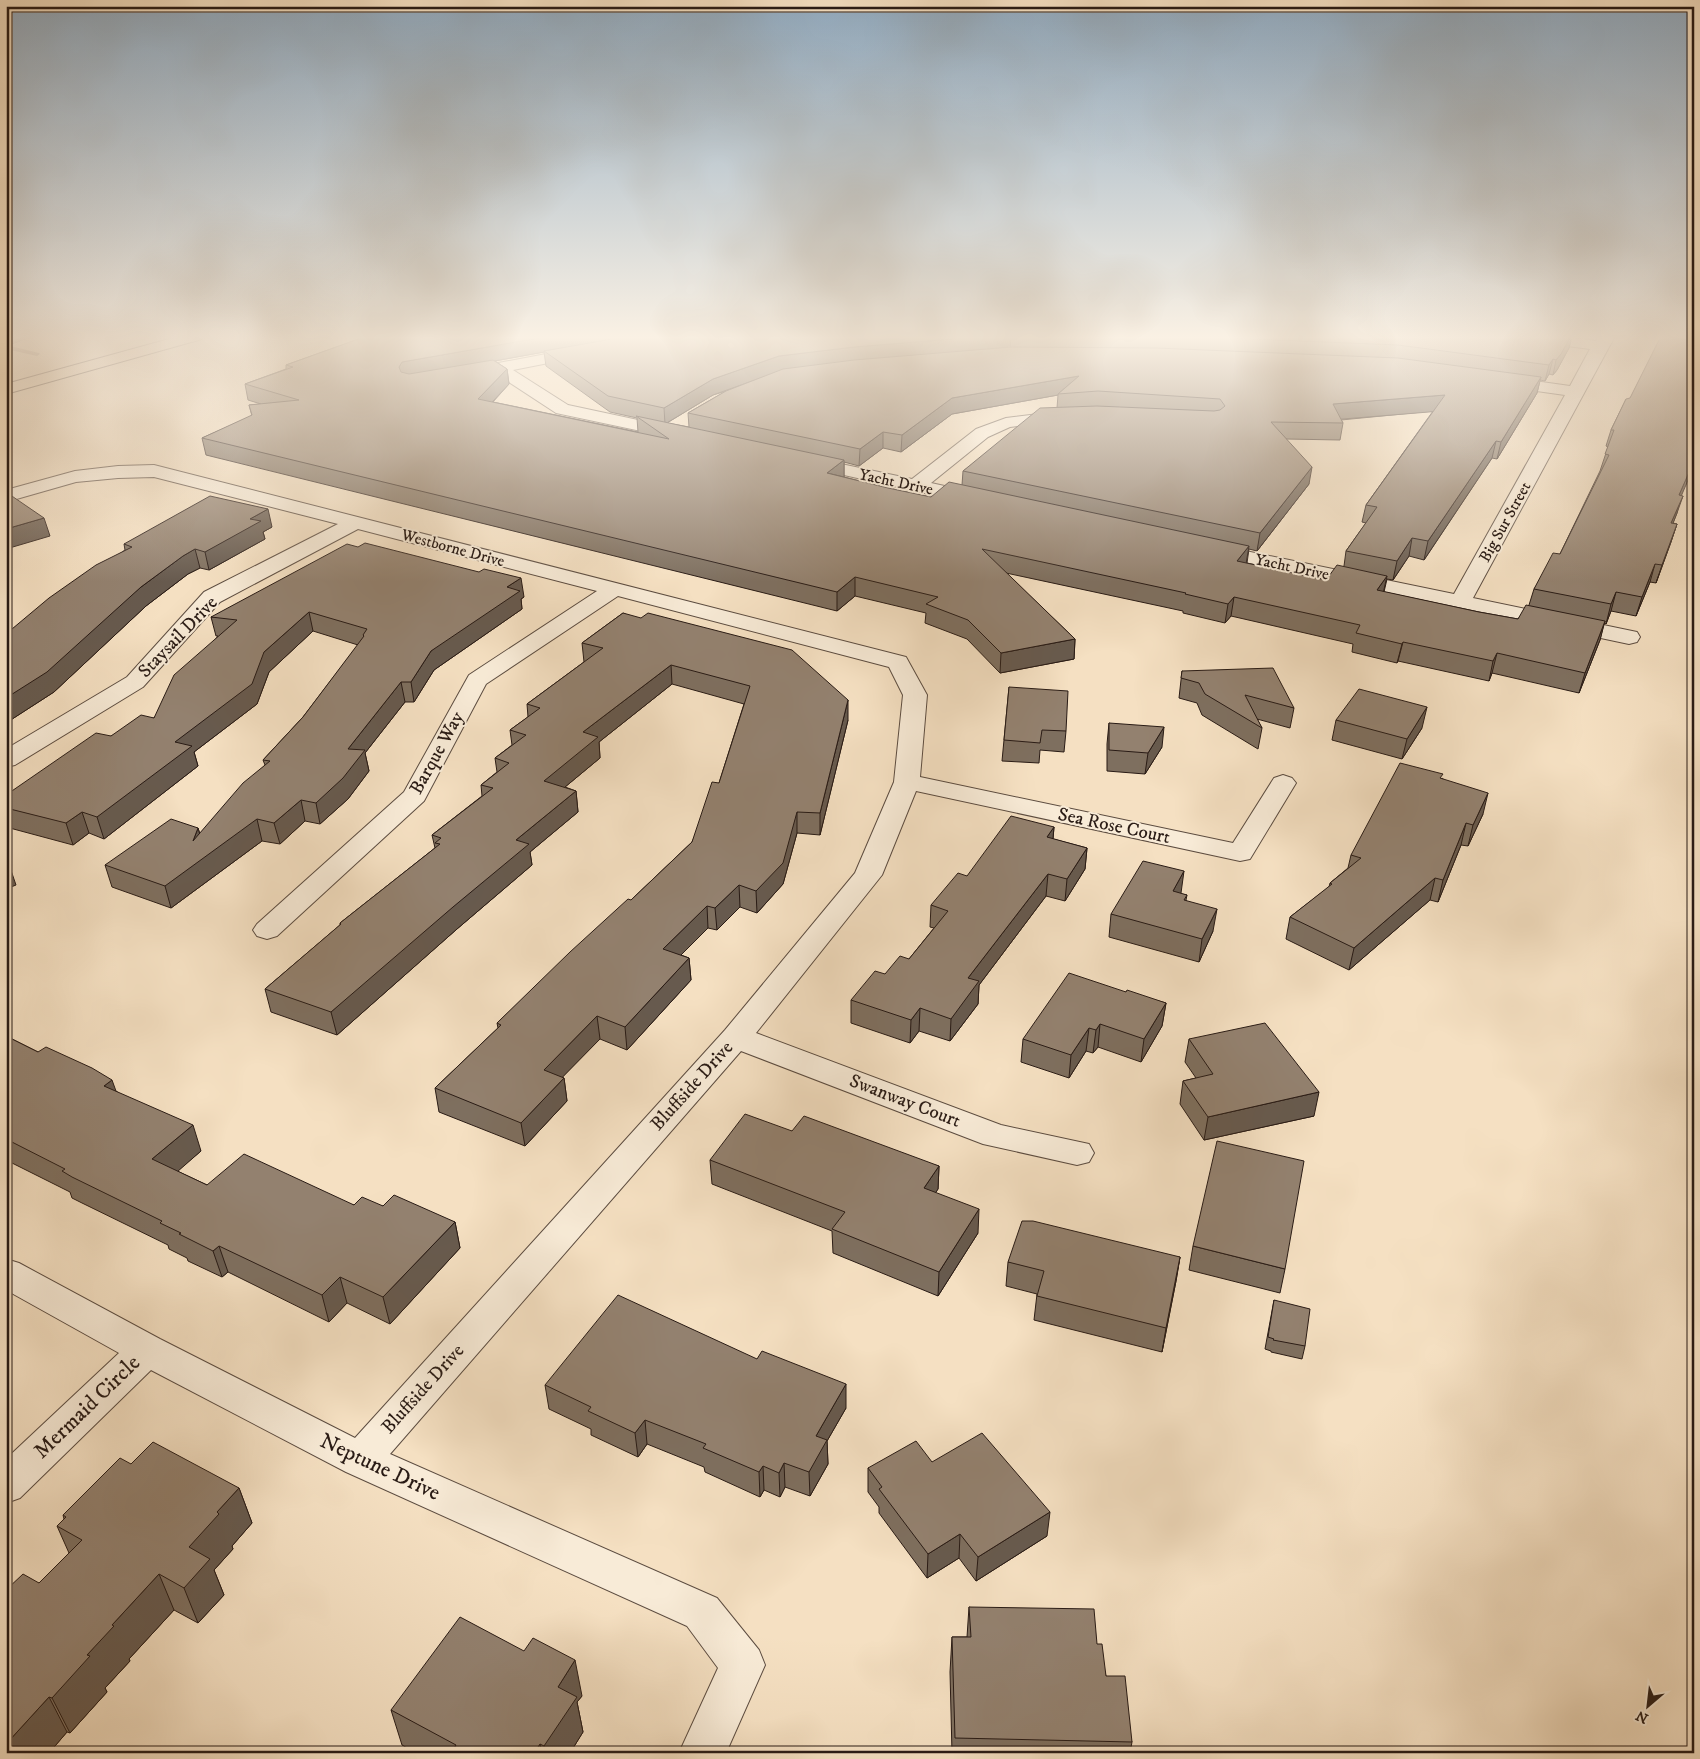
<svg xmlns="http://www.w3.org/2000/svg" width="1700" height="1759" font-family="'IM FELL DW Pica',serif">
<style>
.lines{fill:none;stroke-linecap:round;stroke-linejoin:round}
.stream{fill:#7a6959;fill-rule:evenodd}
.street-casing{stroke:#5c4c40;stroke-width:2}
.primary-casing{stroke:#291b15;stroke-width:2}
.street{fill:#f8ebd7;fill-rule:evenodd}
.primary{fill:#f5e0c2;fill-rule:evenodd}
.wall{fill:#7e6f5f;stroke:#291b15;fill-rule:evenodd}
.shaded-wall{fill:#675a4e;stroke:#291b15}
.building{fill:#93816f;stroke:#291b15}
.labels{text-anchor:middle;dominant-baseline:central;stroke-width:4;stroke-linejoin:round;paint-order:stroke}
.far-street-label{font-size:16px;fill:#291b15;stroke:#f8ebd7}
.street-label{font-size:19px;fill:#291b15;stroke:#f8ebd7}
.near-street-label{font-size:22px;fill:#291b15;stroke:#f8ebd7}
</style>
<rect width="100%" height="100%" fill="#f5e0c2"/>
<filter id="stains"><feTurbulence type="fractalNoise" baseFrequency=".004" numOctaves="4"/><feColorMatrix values="0 0 0 0 .2 0 0 0 0 .09 0 0 0 0 .02 0 0 0 .5 -.17"/></filter>
<radialGradient id="worn" r=".72"><stop offset=".6" stop-color="#630" stop-opacity="0"/><stop offset="1" stop-color="#630" stop-opacity=".3"/></radialGradient>
<g class="lines">
<!-- stream -->
<polygon class="stream" points="6,345 39,353 40,354 37,356 6,349"/>
<!-- street casing -->
<g class="street-casing">
<g id="street">
<polygon points="1522,336 1563,336 1596,341 1599,336 1615,336 1473,598 1637,632 1640,637 1637,642 1629,644 1212,556 1205,554 1202,550 1205,546 1212,544 1454,594 1565,395 1500,386 1494,384 1492,381 1494,378 1500,376 1570,386 1590,349 1530,341 1525,339"/>
<polygon points="583,347 589,349 591,352 589,355 513,370 568,405 680,429 683,433 680,437 674,438 556,413 495,373 482,373 480,370 482,367 488,365"/>
<polygon points="1063,411 1069,412 1072,416 1069,420 1010,427 988,437 931,483 981,494 984,498 981,502 974,504 808,467 802,466 799,462 802,458 808,457 912,479 976,429 1006,418"/>
<polygon points="154,465 906,657 927,695 920,777 1233,843 1274,778 1283,775 1292,778 1296,783 1250,859 1240,861 916,791 882,875 756,1033 1001,1125 1089,1144 1094,1153 1089,1162 1077,1165 983,1144 741,1051 390,1454 717,1598 759,1650 765,1665 726,1753 679,1753 718,1668 687,1626 346,1472 151,1370 20,1498 6,1503 6,1459 119,1353 6,1290 6,1259 19,1263 160,1339 355,1438 725,1030 855,873 894,782 903,695 889,667 618,596 486,684 424,801 277,936 267,939 257,936 253,930 257,924 404,792 469,675 597,591 358,529 220,602 143,687 15,765 6,767 6,749 127,677 204,592 338,524 154,477 118,478 76,482 6,502 6,490 75,471 118,466"/>
</g>
</g>
<!-- primary casing -->
<g class="primary-casing">
<polygon id="primary" points="180,336 205,336 202,339 6,394 6,384"/>
</g>
<!-- street -->
<use href="#street" class="street"/>
<!-- primary -->
<use href="#primary" class="primary"/>
</g>
<!-- wall -->
<g class="wall">
<path d="M367,336H1572L1569,348L1557,370L1553,375L1549,374L1545,381L1540,380L1537,393L1497,459L1492,458L1424,560L1409,556L1393,580L1387,579L1384,592L1479,612L1518,619L1529,605L1534,589L1560,554L1600,471L1608,447L1606,446L1611,430L1626,399L1681,495L1677,513L1673,523L1677,524L1671,542L1656,583L1650,582L1636,616L1611,611L1606,624L1604,623L1600,640L1579,693L1492,673L1489,681L1398,661L1397,663L1352,652L1353,644L1231,616L1225,623L1183,613V611L1006,573L1075,639L1074,659L1000,673L967,639L925,623L926,613L855,596L837,611L206,455L202,438L252,416L249,405L261,404L248,400L245,384L286,369V365ZM544,352L546,366L610,412L637,418L638,432L493,402L509,384L507,369L495,361ZM726,391L688,413L689,427L667,423L713,395ZM1058,395L1057,408L963,471L962,485L931,497L888,488L844,477V462L859,466L883,448L901,452L952,414ZM1433,411L1366,505L1362,522L1366,523L1346,551L1344,566L1326,580L1247,563L1249,549L1257,551L1309,484L1286,439L1340,440L1343,423L1341,420Z"/>
<polygon points="272,527 263,532 265,539 209,570 200,568 188,574 146,606 54,692 6,723 6,634 125,550 124,544"/>
<polygon points="524,597 521,599 522,609 434,670 414,702 405,702 365,753 369,771 348,799 320,824 305,821 280,844 262,841 171,908 112,887 105,865 198,828 200,834 265,765 263,760 303,717 358,645 313,631 269,672 257,704 194,752 198,766 104,839 89,833 73,845 6,827 6,795 111,736 154,718 218,636 216,636 211,617"/>
<polygon points="623,613 848,720 820,835 797,833 783,884 757,913 740,907 717,930 708,928 681,955 689,958 691,980 627,1050 600,1039 562,1077 564,1078 567,1101 525,1146 439,1112 435,1088 498,1028 497,1023 631,900 692,842 719,783 744,704 672,684 599,742 600,758 565,787 576,791 578,812 530,852 532,865 457,929 337,1035 271,1012 265,989 340,925 340,923 435,848 432,835 482,796 481,785 497,772 495,758 512,745 510,730 528,717 527,704 584,662 582,643"/>
<polygon points="1182,671 1294,708 1290,728 1257,719 1262,728 1258,749 1202,715 1197,703 1179,698"/>
<polygon points="1009,687 1066,731 1064,752 1040,750 1039,763 1002,761"/>
<polygon points="1336,720 1422,728 1402,759 1332,740"/>
<polygon points="1109,723 1162,747 1145,774 1107,771 1107,744"/>
<polygon points="1442,778 1483,814 1468,846 1461,845 1438,902 1430,900 1349,970 1286,939 1290,917 1329,887 1330,883 1348,868 1351,855"/>
<polygon points="1054,827 1053,839 1087,848 1085,869 1065,901 1046,896 979,985 978,1004 950,1041 919,1031 910,1043 851,1023 851,1000 885,974 909,959 934,928 930,927 931,905 967,876"/>
<polygon points="1181,894 1187,895 1186,900 1213,931 1199,962 1109,937 1111,914"/>
<polygon points="1126,992 1166,1003 1162,1026 1141,1062 1098,1047 1093,1053 1086,1051 1069,1078 1021,1062 1023,1039"/>
<polygon points="6,1036 116,1091 201,1151 177,1171 207,1185 354,1205 383,1206 455,1222 460,1248 390,1324 347,1303 329,1322 228,1272 222,1277 188,1261 187,1258 169,1249 168,1245 82,1203 72,1198 70,1192 6,1160"/>
<polygon points="1189,1039 1314,1116 1204,1140 1180,1104 1183,1081 1196,1078 1185,1062"/>
<polygon points="792,1131 939,1166 938,1189 935,1193 978,1233 938,1296 833,1253 832,1231 712,1184 710,1160"/>
<polygon points="1193,1246 1285,1269 1280,1293 1189,1270"/>
<polygon points="1180,1257 1176,1281 1162,1352 1034,1320 1037,1294 1006,1286 1008,1262"/>
<polygon points="1274,1300 1305,1346 1302,1359 1271,1352 1271,1351 1265,1349"/>
<polygon points="545,1385 846,1408 827,1441 828,1464 810,1496 785,1487 780,1497 764,1490 760,1497 705,1472 704,1467 647,1444 638,1457 591,1435 591,1429 549,1409"/>
<polygon points="932,1462 1047,1536 976,1581 959,1558 927,1578 879,1513 879,1507 868,1492 868,1468"/>
<polygon points="131,1464 239,1488 252,1523 232,1546 233,1549 214,1570 224,1595 198,1623 174,1610 129,1659 130,1661 105,1688 107,1692 70,1733 67,1732 49,1753 6,1753 6,1590 39,1583 69,1553 57,1526 64,1519 63,1515"/>
<polygon points="969,1607 1097,1644 1106,1676 1132,1742 1130,1753 952,1753 950,1672 952,1637 967,1637"/>
<polygon points="582,1696 577,1702 583,1732 570,1753 416,1753 402,1745 391,1710"/>
</g>
<!-- shaded-wall -->
<g class="shaded-wall">
<polygon points="6,336 34,336 6,346"/>
<polygon points="550,336 647,336 544,351 544,352 405,377 401,382 399,367 402,362"/>
<polygon points="987,336 1011,336 1010,349 780,371 713,395 665,424 664,408 713,379 779,356 854,347"/>
<polygon points="1571,336 1572,336 1569,348 1557,370 1553,375 1556,360"/>
<polygon points="1553,359 1549,374 1545,381 1549,365"/>
<polygon points="507,369 509,384 480,415 478,399"/>
<polygon points="1079,376 1058,394 1058,395 952,414 901,452 902,435 952,398"/>
<polygon points="1541,377 1537,393 1497,459 1501,442"/>
<polygon points="1445,395 1441,411 1331,420 1333,404"/>
<polygon points="883,432 883,448 859,466 860,449"/>
<polygon points="1496,441 1492,458 1424,560 1428,541"/>
<polygon points="844,460 844,477 827,473"/>
<polygon points="1694,461 1694,466 1674,513 1679,495"/>
<polygon points="1312,467 1309,484 1257,551 1260,533"/>
<polygon points="1683,496 1677,513 1666,541 1671,523"/>
<polygon points="268,509 272,527 263,532 265,539 209,570 205,552 250,519"/>
<polygon points="44,518 50,536 6,549 6,529"/>
<polygon points="1677,524 1671,542 1656,583 1662,565"/>
<polygon points="1412,538 1409,556 1393,580 1397,561"/>
<polygon points="1249,546 1246,564 1237,561"/>
<polygon points="195,549 200,568 188,574 146,606 54,692 6,723 6,698 141,587 183,556"/>
<polygon points="1655,564 1650,582 1636,616 1642,597"/>
<polygon points="1387,576 1383,594 1377,590"/>
<polygon points="855,577 855,596 837,611 837,592"/>
<polygon points="521,578 524,597 521,599 522,609 434,670 414,702 411,682 431,651 507,587"/>
<polygon points="1616,592 1611,611 1606,624 1611,604"/>
<polygon points="1234,597 1231,616 1225,623 1228,604"/>
<polygon points="309,612 313,631 269,672 257,704 194,752 198,766 104,839 97,817 175,742 264,652"/>
<polygon points="1605,621 1600,640 1579,693 1585,673"/>
<polygon points="1075,639 1074,659 1000,673 1001,653"/>
<polygon points="1403,642 1398,661 1397,663 1402,644"/>
<polygon points="1497,653 1492,673 1489,681 1493,661"/>
<polygon points="671,665 672,684 599,742 600,758 547,802 544,781 583,732"/>
<polygon points="401,682 405,702 365,753 369,771 348,799 320,824 316,803 348,749"/>
<polygon points="848,700 848,720 820,835 820,813"/>
<polygon points="1427,707 1422,728 1402,759 1407,739"/>
<polygon points="1164,727 1162,747 1145,774 1148,753"/>
<polygon points="576,791 578,812 530,852 532,865 457,929 337,1035 331,1012 516,840"/>
<polygon points="1488,793 1483,814 1468,846 1473,825"/>
<polygon points="301,800 305,821 280,844 274,823"/>
<polygon points="82,812 89,833 73,845 66,823"/>
<polygon points="797,812 797,833 783,884 757,913 756,891"/>
<polygon points="257,819 262,841 171,908 165,886 193,841 198,828 204,849"/>
<polygon points="1466,823 1461,845 1438,902 1443,880"/>
<polygon points="1054,827 1052,849 1047,837"/>
<polygon points="1087,848 1085,869 1065,901 1067,879"/>
<polygon points="6,856 16,885 6,889"/>
<polygon points="1184,871 1181,893 1170,913 1173,891"/>
<polygon points="1048,874 1046,896 979,985 978,1004 950,1041 951,1019 968,978"/>
<polygon points="1435,878 1430,900 1349,970 1354,948"/>
<polygon points="739,885 740,907 717,930 715,908"/>
<polygon points="707,906 708,928 665,971 663,949"/>
<polygon points="1217,909 1213,931 1199,962 1202,939"/>
<polygon points="689,958 691,980 627,1050 625,1027"/>
<polygon points="1166,1003 1162,1026 1141,1062 1144,1039"/>
<polygon points="920,1008 919,1031 910,1043 911,1020"/>
<polygon points="597,1016 600,1039 547,1093 544,1070"/>
<polygon points="1100,1024 1098,1047 1093,1053 1096,1030"/>
<polygon points="1089,1028 1086,1051 1069,1078 1071,1055"/>
<polygon points="564,1078 567,1101 525,1146 521,1123"/>
<polygon points="112,1080 121,1105 104,1086"/>
<polygon points="1319,1092 1314,1116 1204,1140 1208,1117"/>
<polygon points="193,1125 201,1151 161,1186 152,1159"/>
<polygon points="939,1166 938,1189 923,1212 924,1188"/>
<polygon points="979,1209 978,1233 938,1296 939,1272"/>
<polygon points="455,1222 460,1248 390,1324 383,1297"/>
<polygon points="219,1246 228,1272 222,1277 213,1251"/>
<polygon points="1180,1257 1176,1281 1162,1352 1166,1328"/>
<polygon points="340,1277 347,1303 329,1322 322,1295"/>
<polygon points="846,1384 846,1408 827,1441 828,1464 810,1496 809,1472 816,1436"/>
<polygon points="645,1420 647,1444 638,1457 635,1433"/>
<polygon points="784,1463 785,1487 780,1497 779,1473"/>
<polygon points="763,1466 764,1490 760,1497 759,1472"/>
<polygon points="239,1488 252,1523 232,1546 233,1549 214,1570 224,1595 198,1623 184,1588 189,1547 217,1512"/>
<polygon points="1050,1512 1047,1536 976,1581 978,1557"/>
<polygon points="960,1534 959,1558 927,1578 928,1554"/>
<polygon points="159,1574 174,1610 129,1659 130,1661 105,1688 107,1692 70,1733 52,1698 112,1625"/>
<polygon points="575,1660 582,1696 577,1702 583,1732 570,1753 546,1753 544,1746 558,1687"/>
<polygon points="49,1697 67,1732 49,1753 13,1753 7,1743"/>
<polygon points="540,1744 542,1753 534,1753"/>
</g>
<!-- building -->
<g class="building">
<polygon points="367,336 550,336 402,362 399,367 401,372 409,374 493,360 507,369 478,399 669,439 636,416 844,460 827,473 888,488 931,497 949,482 1249,546 1237,561 1326,580 1337,565 1387,576 1377,590 1479,612 1518,619 1526,605 1605,621 1585,673 1497,653 1493,661 1403,642 1402,644 1356,633 1360,625 1234,597 1228,604 1185,594 1186,593 982,549 1075,639 1001,653 968,620 926,604 938,597 855,577 837,592 202,438 252,415 249,405 299,400 245,384 293,367 286,365"/>
<polygon points="633,336 987,336 854,347 779,356 713,379 664,408 608,396 544,351 618,338"/>
<polygon points="1178,336 1571,336 1561,354 1556,360 1553,359 1549,365 1398,345"/>
<polygon points="1661,336 1694,336 1694,461 1679,495 1683,496 1671,523 1677,524 1662,565 1655,564 1642,597 1616,592 1611,604 1534,589 1553,553 1560,554 1609,455 1605,454 1614,430 1611,430 1626,399 1630,398"/>
<polygon points="1011,347 1156,348 1398,358 1541,377 1501,442 1496,441 1428,541 1412,538 1397,561 1346,551 1377,507 1366,505 1445,395 1333,404 1343,423 1271,422 1312,467 1260,533 963,471 1040,408 1097,406 1214,411 1220,410 1225,406 1220,399 1098,391 1058,394 1079,376 952,398 902,435 883,432 860,449 688,413 726,391 783,369 854,360"/>
<polygon points="6,492 44,518 6,529"/>
<polygon points="210,496 268,509 250,519 261,521 205,552 195,549 183,556 141,587 47,672 6,698 6,634 49,598 96,565 132,547 124,544"/>
<polygon points="365,543 479,572 484,569 521,578 507,587 520,591 431,651 411,682 401,682 348,749 365,750 343,778 316,803 301,800 274,823 257,819 165,886 105,865 171,819 198,828 193,841 243,783 270,761 263,760 303,717 364,636 363,635 367,629 309,612 264,652 252,684 175,742 192,746 97,817 82,812 66,823 6,808 6,795 96,733 111,736 141,715 154,718 174,675 237,620 211,617 347,544 358,547"/>
<polygon points="623,613 641,618 648,613 792,650 848,700 820,813 797,812 783,863 756,891 739,885 715,908 707,906 663,949 689,958 625,1027 597,1016 544,1070 564,1078 521,1123 435,1088 501,1025 497,1023 570,952 628,899 631,900 692,842 712,782 719,783 750,686 671,665 583,732 598,737 544,781 576,791 516,840 529,844 453,907 331,1012 265,989 341,924 340,923 440,844 435,843 441,838 432,835 493,788 481,785 509,763 495,758 526,735 510,730 540,708 527,704 603,648 582,643"/>
<polygon points="1273,668 1294,708 1245,695 1262,728 1205,694 1199,683 1181,678 1182,671"/>
<polygon points="1009,687 1068,691 1066,731 1042,730 1040,743 1004,740"/>
<polygon points="1359,689 1427,707 1407,739 1336,720"/>
<polygon points="1109,723 1164,727 1148,753 1109,750"/>
<polygon points="1400,763 1443,774 1440,778 1488,793 1473,825 1466,823 1443,880 1435,878 1354,948 1290,917 1332,884 1330,883 1361,858 1351,855"/>
<polygon points="1011,816 1054,827 1047,837 1087,848 1067,879 1048,874 968,978 979,981 951,1019 920,1008 911,1020 851,1000 875,971 885,974 900,956 909,959 948,911 931,905 958,873 967,876"/>
<polygon points="1143,861 1184,871 1173,891 1187,895 1184,900 1217,909 1202,939 1111,914"/>
<polygon points="1069,973 1126,992 1127,990 1166,1003 1144,1039 1100,1024 1096,1030 1089,1028 1071,1055 1023,1039"/>
<polygon points="1265,1023 1319,1092 1208,1117 1183,1081 1213,1074 1189,1039"/>
<polygon points="6,1036 38,1052 46,1047 92,1068 112,1080 104,1086 193,1125 152,1159 207,1185 244,1154 354,1205 362,1197 383,1206 394,1195 455,1222 383,1297 340,1277 322,1295 219,1246 213,1251 179,1234 181,1233 160,1223 162,1221 72,1177 62,1171 65,1169 6,1139"/>
<polygon points="745,1114 792,1131 804,1116 939,1166 924,1188 979,1209 939,1272 832,1229 845,1212 710,1160"/>
<polygon points="1217,1141 1304,1161 1285,1269 1193,1246"/>
<polygon points="1022,1221 1033,1221 1180,1257 1166,1328 1037,1296 1044,1271 1008,1262"/>
<polygon points="618,1295 757,1359 762,1351 846,1384 816,1436 827,1440 809,1472 784,1463 779,1473 763,1466 759,1472 703,1448 706,1444 645,1420 635,1433 588,1411 591,1407 545,1385"/>
<polygon points="1274,1300 1310,1309 1305,1346 1273,1340 1274,1339 1268,1337"/>
<polygon points="982,1433 1050,1512 978,1557 960,1534 928,1554 879,1489 882,1487 868,1468 916,1441 932,1462"/>
<polygon points="153,1442 239,1488 217,1512 219,1514 189,1547 210,1559 184,1588 159,1574 112,1625 114,1626 87,1655 90,1656 52,1698 49,1697 7,1743 6,1742 6,1590 23,1574 39,1583 82,1540 57,1526 66,1517 63,1515 120,1458 131,1464"/>
<polygon points="969,1607 1094,1609 1097,1644 1102,1644 1106,1676 1125,1676 1132,1742 955,1738 952,1637 971,1637"/>
<polygon points="460,1617 524,1651 533,1638 575,1660 558,1687 577,1697 544,1746 540,1744 534,1753 451,1753 456,1745 391,1710"/>
</g>
<!-- sky -->
<linearGradient id="sky" x2="0" y2="1"><stop stop-color="#91abc1"/><stop offset="0.58" stop-color="#faf1e4"/><stop offset="1" stop-color="#faf1e4" stop-opacity="0"/></linearGradient>
<rect width="1700" height="582" fill="url(#sky)"/>
<g class="labels">
<!-- far-street labels -->
<g class="far-street-label">
<text transform="translate(896 482) rotate(12)">Yacht Drive</text>
<text transform="translate(1505 522) rotate(-61)">Big Sur Street</text>
<text transform="translate(453 548) rotate(15)">Westborne Drive</text>
<text transform="translate(1292 567) rotate(12)">Yacht Drive</text>
</g>
<!-- street labels -->
<g class="street-label">
<text transform="translate(178 637) rotate(-46)">Staysail Drive</text>
<text transform="translate(437 753) rotate(-61)">Barque Way</text>
<text transform="translate(1114 826) rotate(12)">Sea Rose Court</text>
<text transform="translate(692 1086) rotate(-48)">Bluffside Drive</text>
<text transform="translate(905 1101) rotate(21)">Swanway Court</text>
<text transform="translate(423 1389) rotate(-48)">Bluffside Drive</text>
</g>
<!-- near-street labels -->
<g class="near-street-label">
<text transform="translate(87 1407) rotate(-44)">Mermaid Circle</text>
<text transform="translate(380 1467) rotate(25)">Neptune Drive</text>
</g>
</g>
<!-- margin -->
<rect width="1700" height="1759" fill="none" stroke="#f5e0c2" stroke-width="25"/>
<rect x="8" y="8" width="1685" height="1744" fill="none" stroke="#291b15" stroke-width="2.5"/>
<rect x="12" y="12" width="1675" height="1734" fill="none" stroke="#291b15"/>
<!-- north arrow -->
<g transform="translate(1648 1706) rotate(208)" stroke="#f8ebd7" stroke-width="4" paint-order="stroke">
<path d="M0-4L9 19L0 12L-9 19Z" fill="#291b15"/>
<text y="-8" font-size="14" font-weight="bold" text-anchor="middle" fill="#291b15">N</text>
</g>
<rect width="100%" height="100%" filter="url(#stains)"/>
<rect width="100%" height="100%" fill="url(#worn)"/>
</svg>
